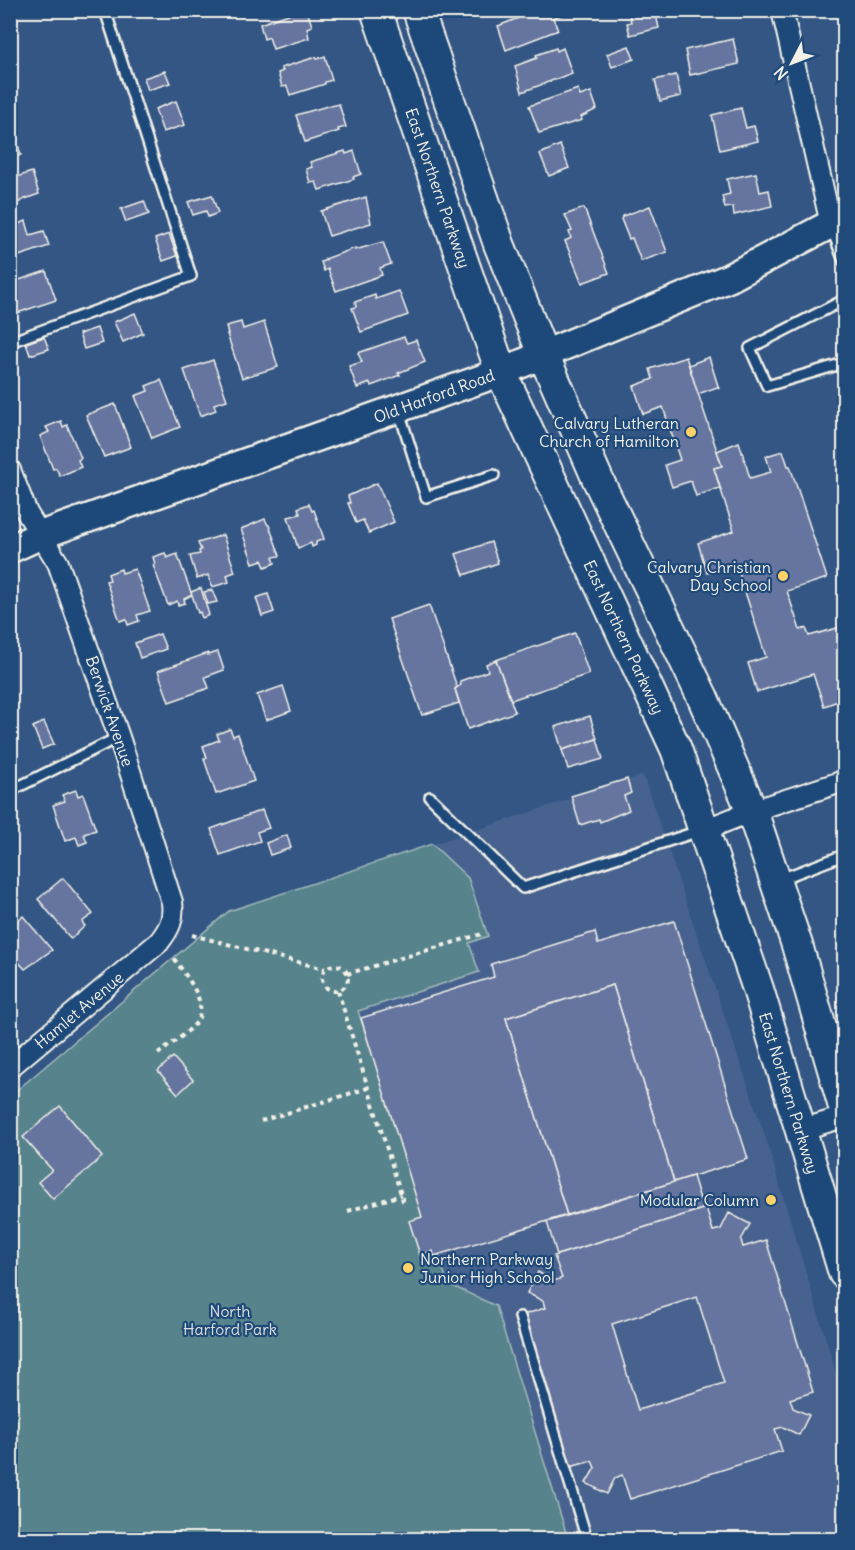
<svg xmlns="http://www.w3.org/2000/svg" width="855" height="1550" font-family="Delius,sans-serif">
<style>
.built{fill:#46628f}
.green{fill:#56838c;stroke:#a5baba;stroke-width:1.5}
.building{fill:#6574a0;stroke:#f4f1e8;stroke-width:1.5;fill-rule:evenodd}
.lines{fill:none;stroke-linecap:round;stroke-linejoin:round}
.lane-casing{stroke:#f4f1e8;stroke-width:14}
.street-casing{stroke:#f4f1e8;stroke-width:24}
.secondary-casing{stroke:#f4f1e8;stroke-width:32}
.primary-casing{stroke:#f4f1e8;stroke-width:34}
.path{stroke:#f4f1e8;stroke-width:4;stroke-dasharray:4.5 4.5;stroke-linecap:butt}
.lane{stroke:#1f4a7a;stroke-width:9}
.street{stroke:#1f4a7a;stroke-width:20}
.secondary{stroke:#1f4a7a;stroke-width:27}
.primary{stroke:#1f4a7a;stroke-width:30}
.poi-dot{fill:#ffd166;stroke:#1f4a7a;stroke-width:2}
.labels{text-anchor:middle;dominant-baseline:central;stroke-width:4.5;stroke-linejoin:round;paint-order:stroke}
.street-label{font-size:16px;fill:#f4f1e8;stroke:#1f4a7a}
.poi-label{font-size:16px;fill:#f4f1e8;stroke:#1f4a7a;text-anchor:end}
.park-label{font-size:16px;fill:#dce0da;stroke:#1f4a7a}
</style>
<rect width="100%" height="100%" fill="#335685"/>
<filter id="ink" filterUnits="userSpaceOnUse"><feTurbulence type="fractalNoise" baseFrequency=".0167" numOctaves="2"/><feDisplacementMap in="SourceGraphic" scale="12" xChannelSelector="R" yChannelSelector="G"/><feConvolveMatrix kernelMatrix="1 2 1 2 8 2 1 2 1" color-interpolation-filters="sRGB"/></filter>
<g filter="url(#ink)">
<!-- built -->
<polygon class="built" points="643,775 765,1136 844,1399 844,1539 11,1539 10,1096 229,911"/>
<!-- green -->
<polygon class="green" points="432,844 468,878 488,936 469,943 479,972 358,1011 448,1284 496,1306 568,1539 11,1539 10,1096 229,911"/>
<!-- building -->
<g class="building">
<polygon points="300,10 307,10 312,26 307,28 309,38 273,49 269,37 264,39 260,24"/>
<polygon points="539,10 566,10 567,13 553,18 558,30 506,50 498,26"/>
<polygon points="632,10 655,10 659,28 630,35 627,23 631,22 629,13 633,12"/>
<polygon points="733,39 739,64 690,75 685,50"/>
<polygon points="629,46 634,59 612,67 607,54"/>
<polygon points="556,48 557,51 563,48 572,73 522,92 515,66 537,58 536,55"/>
<polygon points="325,56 332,80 325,82 325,84 290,95 287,86 282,87 278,73 283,71 281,68 316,57 317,59"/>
<polygon points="165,71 170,83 148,90 144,78"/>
<polygon points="676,75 681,96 660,101 655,80"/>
<polygon points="578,89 580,96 591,92 597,109 581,117 582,120 539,133 529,106"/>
<polygon points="176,101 185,125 163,132 155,109"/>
<polygon points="339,104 346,127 338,129 339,131 305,142 296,115 331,105 331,106"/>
<polygon points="741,108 746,128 754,126 758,141 720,150 712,115"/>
<polygon points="12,126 21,155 10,158 10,127"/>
<polygon points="560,145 569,168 549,176 540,154"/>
<polygon points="345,151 346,154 354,151 361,174 353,177 354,179 319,190 316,182 310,183 306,169 312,167 310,162"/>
<polygon points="32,172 39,194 25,199 16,204 10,204 10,179"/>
<polygon points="756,173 760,192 769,190 772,206 734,215 733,207 725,208 722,196 730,194 727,179"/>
<polygon points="212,195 218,213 208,217 206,211 193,215 188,202"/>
<polygon points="366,197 371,223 329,236 321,211"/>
<polygon points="144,201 149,214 126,222 121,209"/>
<polygon points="650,206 667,252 641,261 632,238 629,239 621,219 623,216"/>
<polygon points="584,208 609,273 582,283 565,241 571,238 569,232 572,231 565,215"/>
<polygon points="26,221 30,235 44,231 49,246 10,259 10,227"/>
<polygon points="169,234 177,256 163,261 155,239"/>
<polygon points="383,242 391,264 380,268 382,275 336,291 328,269 324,271 321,262 326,260 325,259 355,248 355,250"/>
<polygon points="46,271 56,300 14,314 10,305 10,283"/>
<polygon points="399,291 408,315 361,332 352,308 356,307 355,302 375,295 376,299"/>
<polygon points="135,313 143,333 123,342 114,322"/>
<polygon points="241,322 243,329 264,322 278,367 242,378 227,334 228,334 226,326"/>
<polygon points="97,328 102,343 84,349 79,334"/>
<polygon points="44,337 49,349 30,355 26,343"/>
<polygon points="404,337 407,343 416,340 425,362 398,373 400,375 371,386 370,383 357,388 349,366 362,362 358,353"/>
<polygon points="686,357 722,466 714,468 720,488 696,496 691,481 672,487 665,465 680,460 663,407 643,414 634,386 653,379 650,369"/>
<polygon points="709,357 719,389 717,387 698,394 689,365"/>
<polygon points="213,360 227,400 214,404 216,410 200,416 184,370"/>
<polygon points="161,380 180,427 152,438 135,396 148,391 146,386"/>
<polygon points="115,404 131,447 104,457 86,415"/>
<polygon points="61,421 63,427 67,425 81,458 78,460 81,467 60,476 56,468 53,469 40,436 49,432 46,427"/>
<polygon points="739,442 750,478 771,472 766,456 783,451 788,466 790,466 827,578 787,591 800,630 806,628 809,636 844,626 844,699 824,706 813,674 757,692 748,663 766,657 736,564 707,573 698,543 734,531 714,468 722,466 717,451"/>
<polygon points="377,483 394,522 369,533 363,520 356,523 348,503 350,503 348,496"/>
<polygon points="309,504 312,511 314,510 324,539 316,542 316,545 312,547 311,543 298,548 288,517 300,514 298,508"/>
<polygon points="265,519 268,525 269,525 280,556 273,557 275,563 265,567 262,560 253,563 241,529"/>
<polygon points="223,535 235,572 227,575 229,582 212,587 208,575 197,579 190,556 200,554 199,551 201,550 198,543"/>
<polygon points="491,542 498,563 464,575 456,554"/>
<polygon points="165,553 167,558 177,554 192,595 184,599 185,603 178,605 177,601 168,605 153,565 155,564 153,557"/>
<polygon points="121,569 122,573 135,569 150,611 137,615 139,621 128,625 126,619 120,621 106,581 110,580 108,574"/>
<polygon points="201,588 209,615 202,618 200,612 198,613 191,592"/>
<polygon points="212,590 217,602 208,604 204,592"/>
<polygon points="268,594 274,612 262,616 256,598"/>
<polygon points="429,605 457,687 455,689 459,703 422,715 389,619"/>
<polygon points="575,633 589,674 511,700 496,660"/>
<polygon points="160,634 166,649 140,658 135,643"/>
<polygon points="218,652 224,670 205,677 209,688 169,702 158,671 208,653 208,655"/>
<polygon points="496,660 515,712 468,729 455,689 461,685 460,681 488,671 486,664"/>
<polygon points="283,686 291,711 266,720 257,695"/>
<polygon points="590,716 597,739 562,750 555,727"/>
<polygon points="44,722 54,744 42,749 33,727"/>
<polygon points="230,729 233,736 238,734 254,781 216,794 204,759 207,758 203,746 219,740 217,734"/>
<polygon points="597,739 603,759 568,769 562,750"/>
<polygon points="627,779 631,793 624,796 629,810 600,822 599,819 580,825 571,796"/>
<polygon points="76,790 78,796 83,794 96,830 84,834 87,842 79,845 76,837 65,841 53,805 65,801 62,795"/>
<polygon points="262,810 269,828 257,832 260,841 220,855 211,829"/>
<polygon points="287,835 291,848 270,855 266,843"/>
<polygon points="63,878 93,914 82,922 85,926 71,939 38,899"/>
<polygon points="23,916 52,950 25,969 10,953 10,926"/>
<polygon points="674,921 748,1159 674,1182 613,985 506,1018 567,1215 434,1256 433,1251 420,1255 409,1221 422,1217 361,1018 494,977 491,964 595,932 598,944"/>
<polygon points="613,985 674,1182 567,1215 506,1018"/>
<polygon points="173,1057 193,1080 178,1094 158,1071"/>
<polygon points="60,1106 102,1157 53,1199 38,1182 52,1170 23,1137"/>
<polygon points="693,1176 703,1209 557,1255 547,1222"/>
<path d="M706,1208L713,1231L721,1229L729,1213L750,1224L741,1240L743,1247L766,1240L813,1392L790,1399L793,1408L809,1415L799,1435L783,1427L775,1429L782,1451L630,1499L622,1475L615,1478L607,1494L586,1483L595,1468L592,1461L570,1467L523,1315L545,1308L543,1301L527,1293L538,1272L554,1281L562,1278L554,1256ZM697,1297L724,1383L638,1410L612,1324Z"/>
</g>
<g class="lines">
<!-- lane casing -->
<g class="lane-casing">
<g id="lane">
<polyline points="831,227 844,261"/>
<polyline points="844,300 750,348 767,386 844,363"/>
<polyline points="10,342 191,276 105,10"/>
<polyline points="399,411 426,497 494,475"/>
<polyline points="10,791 119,737"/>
<polyline points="430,797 523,888 699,831"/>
<polyline points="778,880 844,855"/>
<polyline points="520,1317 587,1540"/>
</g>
</g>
<!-- street casing -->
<g class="street-casing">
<g id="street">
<polyline points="782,10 831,224"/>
<path d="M10,470L27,513L58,563L119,737L172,902C174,919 170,928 159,942L10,1067"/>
<polyline points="704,830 752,811 844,781"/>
<polyline points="800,1130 844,1117"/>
</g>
</g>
<!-- secondary casing -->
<g class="secondary-casing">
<polyline id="secondary" points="10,549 41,535 501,372 729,278 831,224 844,213"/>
</g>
<!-- primary casing -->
<g class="primary-casing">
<g id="primary">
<polyline points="376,10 501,372 676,749 758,989 844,1273"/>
<polyline points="418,10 499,244 543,354 598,480 702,696 752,811 797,945 844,1107"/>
</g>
</g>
<!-- path -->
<g class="path">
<polyline points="192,935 325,969"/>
<circle cx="335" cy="978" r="13"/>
<polyline points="347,974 482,934"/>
<polyline points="338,991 404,1204"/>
<path d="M158,1054C170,1045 185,1035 195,1024C212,1004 184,974 173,957"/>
<polyline points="261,1121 368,1088"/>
<polyline points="348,1211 401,1195"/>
</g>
<!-- lane -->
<use href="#lane" class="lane"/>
<!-- street -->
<use href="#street" class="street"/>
<!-- secondary -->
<use href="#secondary" class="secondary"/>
<!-- primary -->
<use href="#primary" class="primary"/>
</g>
</g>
<!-- markers -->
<g class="poi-dot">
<circle cx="691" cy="432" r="6"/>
<circle cx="783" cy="576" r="6"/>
<circle cx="771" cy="1200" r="6"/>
<circle cx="408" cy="1268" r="6"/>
</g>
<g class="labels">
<!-- street labels -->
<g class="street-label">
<text transform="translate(438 188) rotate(71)">East Northern Parkway</text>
<text transform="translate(434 396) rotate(-20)">Old Harford Road</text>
<text transform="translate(624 637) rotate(65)">East Northern Parkway</text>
<text transform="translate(110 711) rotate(71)">Berwick Avenue</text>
<text transform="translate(79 1010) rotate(-40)">Hamlet Avenue</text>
<text transform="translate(789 1093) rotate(73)">East Northern Parkway</text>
</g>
<!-- poi labels -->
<g class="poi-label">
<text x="679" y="423">Calvary Lutheran<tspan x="679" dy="18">Church of Hamilton</tspan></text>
<text x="771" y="567">Calvary Christian<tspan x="771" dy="18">Day School</tspan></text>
<text x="759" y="1200">Modular Column</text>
<text x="420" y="1259" text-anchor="start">Northern Parkway<tspan x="420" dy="18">Junior High School</tspan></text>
</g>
<!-- park labels -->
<g class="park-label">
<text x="230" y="1311">North<tspan x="230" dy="18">Harford Park</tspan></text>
</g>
</g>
<!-- margin -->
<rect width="855" height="1550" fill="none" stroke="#1f4a7a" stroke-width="36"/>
<rect x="18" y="18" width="819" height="1514" fill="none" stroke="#f4f1e8" stroke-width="2" filter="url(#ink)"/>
<!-- north arrow -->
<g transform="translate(792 63) rotate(228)" stroke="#1f4a7a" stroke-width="4.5" paint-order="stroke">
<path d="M0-4.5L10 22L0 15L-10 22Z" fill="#f4f1e8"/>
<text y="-9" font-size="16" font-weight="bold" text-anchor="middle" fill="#f4f1e8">N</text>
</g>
</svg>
